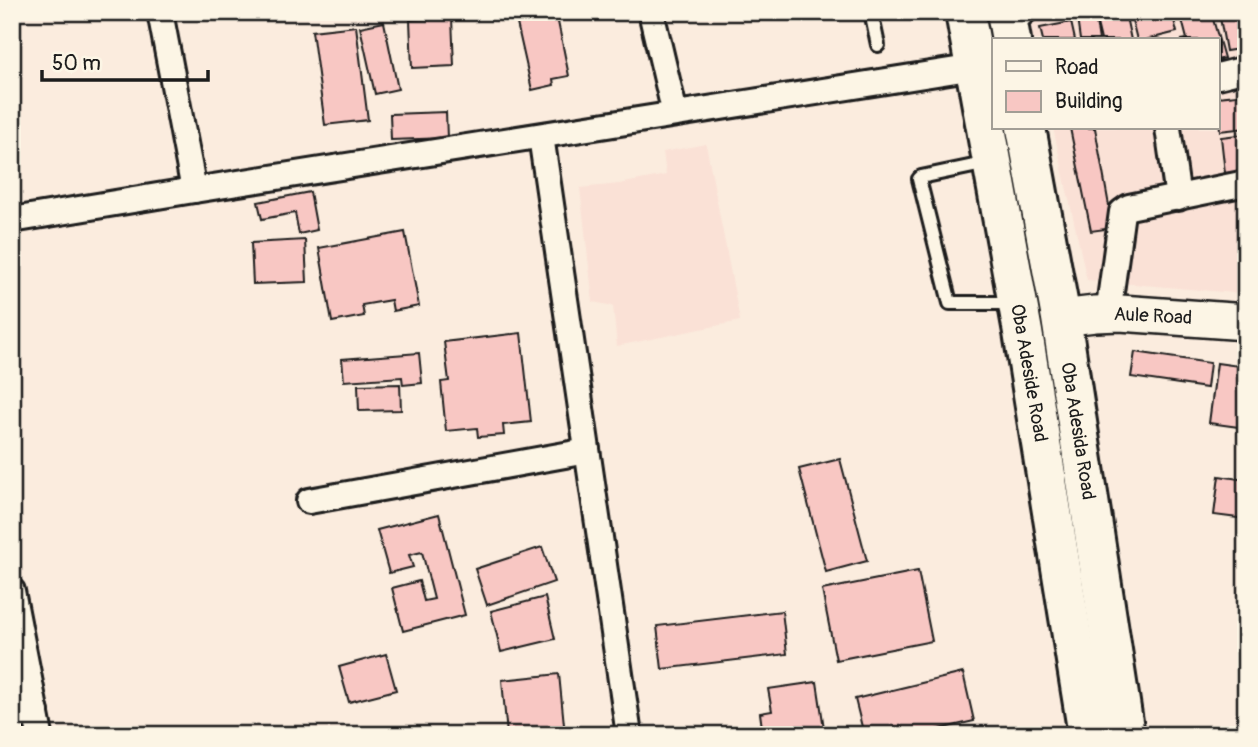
<svg xmlns="http://www.w3.org/2000/svg" width="1258" height="747" font-family="Pangolin,sans-serif">
<style>
.built{fill:#fae1d6}
.building{fill:#f8c7c3;stroke:#1c1c1c;stroke-width:2}
.lines{fill:none;stroke-linecap:round;stroke-linejoin:round}
.lane-casing{stroke:#1c1c1c;stroke-width:18}
.street-casing{stroke:#1c1c1c;stroke-width:30}
.secondary-casing{stroke:#1c1c1c;stroke-width:40}
.primary-casing{stroke:#1c1c1c;stroke-width:44}
.lane{stroke:#fcf5e5;stroke-width:12}
.street{stroke:#fcf5e5;stroke-width:24}
.secondary{stroke:#fcf5e5;stroke-width:35}
.primary{stroke:#fcf5e5;stroke-width:38}
.labels{text-anchor:middle;dominant-baseline:central;stroke-width:6;stroke-linejoin:round;paint-order:stroke}
.street-label{font-size:19px;fill:#1c1c1c;stroke:#fcf5e5}
</style>
<rect width="100%" height="100%" fill="#fbecde"/>
<filter id="ink" filterUnits="userSpaceOnUse"><feTurbulence type="fractalNoise" baseFrequency=".0143" numOctaves="2"/><feDisplacementMap in="SourceGraphic" scale="14" xChannelSelector="R" yChannelSelector="G"/><feConvolveMatrix kernelMatrix="1 2 1 2 8 2 1 2 1" color-interpolation-filters="sRGB"/></filter>
<g filter="url(#ink)">
<!-- built -->
<g class="built">
<polygon points="1059,12 1246,12 1246,294 1087,280 1053,128 1218,128 1218,40 1033,40 1029,22"/>
<polygon points="706,144 740,321 617,346 613,306 593,302 580,188 619,184 666,175 663,152"/>
</g>
<!-- building -->
<g class="building">
<polygon points="547,12 556,12 569,76 553,79 554,85 532,90 516,19"/>
<polygon points="1108,12 1125,12 1131,40 1101,40 1095,15"/>
<polygon points="1130,12 1172,12 1177,32 1145,40 1137,40"/>
<polygon points="1180,12 1211,12 1224,58 1218,60 1218,40 1181,40 1187,39"/>
<polygon points="1219,12 1246,12 1246,48 1226,51"/>
<polygon points="1095,15 1099,40 1080,40 1077,18"/>
<polygon points="452,18 454,66 412,68 410,20"/>
<polygon points="384,22 398,89 375,94 360,27"/>
<polygon points="1071,22 1075,40 1043,40 1040,28"/>
<polygon points="356,26 368,120 325,125 312,31"/>
<polygon points="1246,94 1246,128 1220,131 1218,97"/>
<polygon points="446,112 447,138 391,140 390,114"/>
<polygon points="1070,128 1095,128 1113,228 1091,231"/>
<polygon points="1246,134 1246,171 1225,173 1221,137"/>
<polygon points="310,192 317,230 299,234 295,213 262,219 258,202"/>
<polygon points="405,232 419,306 393,311 391,300 362,305 364,316 332,322 319,248"/>
<polygon points="305,240 307,282 253,284 251,243"/>
<polygon points="521,333 531,422 503,425 504,435 478,437 477,428 446,431 441,382 449,381 444,342"/>
<polygon points="1135,352 1210,363 1207,388 1131,377"/>
<polygon points="419,353 422,383 403,385 402,377 344,381 342,359"/>
<polygon points="1217,363 1246,367 1246,428 1209,423"/>
<polygon points="400,384 401,410 359,411 358,385"/>
<polygon points="840,459 867,561 826,572 799,469"/>
<polygon points="1219,476 1246,480 1246,519 1214,515"/>
<polygon points="439,514 465,615 403,631 392,588 419,581 424,601 434,599 422,552 409,555 413,567 389,573 377,530"/>
<polygon points="542,547 554,582 487,605 475,569"/>
<polygon points="918,571 932,641 836,660 822,590"/>
<polygon points="545,597 555,639 501,652 491,611"/>
<polygon points="782,611 787,654 662,669 657,626"/>
<polygon points="386,654 396,690 349,702 339,667"/>
<polygon points="963,673 974,721 914,735 864,735 855,699"/>
<polygon points="559,674 565,735 507,735 502,680"/>
<polygon points="817,682 825,735 763,735 760,713 772,711 768,689"/>
</g>
<g class="lines">
<!-- lane casing -->
<g class="lane-casing">
<g id="lane">
<polyline points="871,12 878,45"/>
<polyline points="1014,27 1033,12"/>
<polyline points="988,163 921,177 919,179 950,303 1012,303"/>
</g>
</g>
<!-- street casing -->
<g class="street-casing">
<g id="street">
<polyline points="160,12 194,190"/>
<polyline points="651,12 675,114"/>
<polyline points="1218,76 1246,69"/>
<polyline points="1168,128 1178,198"/>
<polyline points="541,136 629,735"/>
<polyline points="12,220 194,190 975,67"/>
<polyline points="1108,314 1122,212 1129,207 1246,183"/>
<polyline points="309,501 587,451"/>
<polyline points="12,591 40,735"/>
<polyline points="12,717 36,712"/>
</g>
</g>
<!-- secondary casing -->
<g class="secondary-casing">
<polyline id="secondary" points="1061,318 1095,314 1120,313 1246,322"/>
</g>
<!-- primary casing -->
<g class="primary-casing">
<g id="primary">
<polyline points="965,12 1023,332 1088,735"/>
<polyline points="1006,12 1011,40"/>
<polyline points="1026,128 1061,318 1125,735"/>
</g>
</g>
<!-- lane -->
<use href="#lane" class="lane"/>
<!-- street -->
<use href="#street" class="street"/>
<!-- secondary -->
<use href="#secondary" class="secondary"/>
<!-- primary -->
<use href="#primary" class="primary"/>
</g>
</g>
<g class="labels">
<!-- street labels -->
<g class="street-label">
<text transform="translate(1153 316) rotate(3)">Aule Road</text>
<text transform="translate(1029 373) rotate(80)">Oba Adeside Road</text>
<text transform="translate(1078 431) rotate(81)">Oba Adesida Road</text>
</g>
</g>
<!-- margin -->
<rect width="1258" height="747" fill="none" stroke="#fcf5e5" stroke-width="42"/>
<rect x="21" y="21" width="1216" height="705" fill="none" stroke="#1c1c1c" stroke-width="2.5" filter="url(#ink)"/>
<!-- legend -->
<rect x="992" y="38" width="228" height="91" fill="#fcf5e5" stroke="#a29e95" stroke-width="2"/>
<rect x="1006" y="61" width="35" height="10" fill="#fcf5e5" stroke="#a29e95" stroke-width="2"/>
<text x="1055" y="74" font-size="21" fill="#1c1c1c">Road</text>
<rect x="1006" y="91" width="35" height="21" fill="#f8c7c3" stroke="#a29e95" stroke-width="2"/>
<text x="1055" y="108" font-size="21" fill="#1c1c1c">Building</text>
<!-- scale -->
<path d="M42 70v10h166v-10" fill="none" stroke="#1c1c1c" stroke-width="3.5"/>
<text x="52" y="70" font-size="21" fill="#1c1c1c" stroke="#fcf5e5" stroke-width="5" paint-order="stroke">50 m</text>
</svg>
